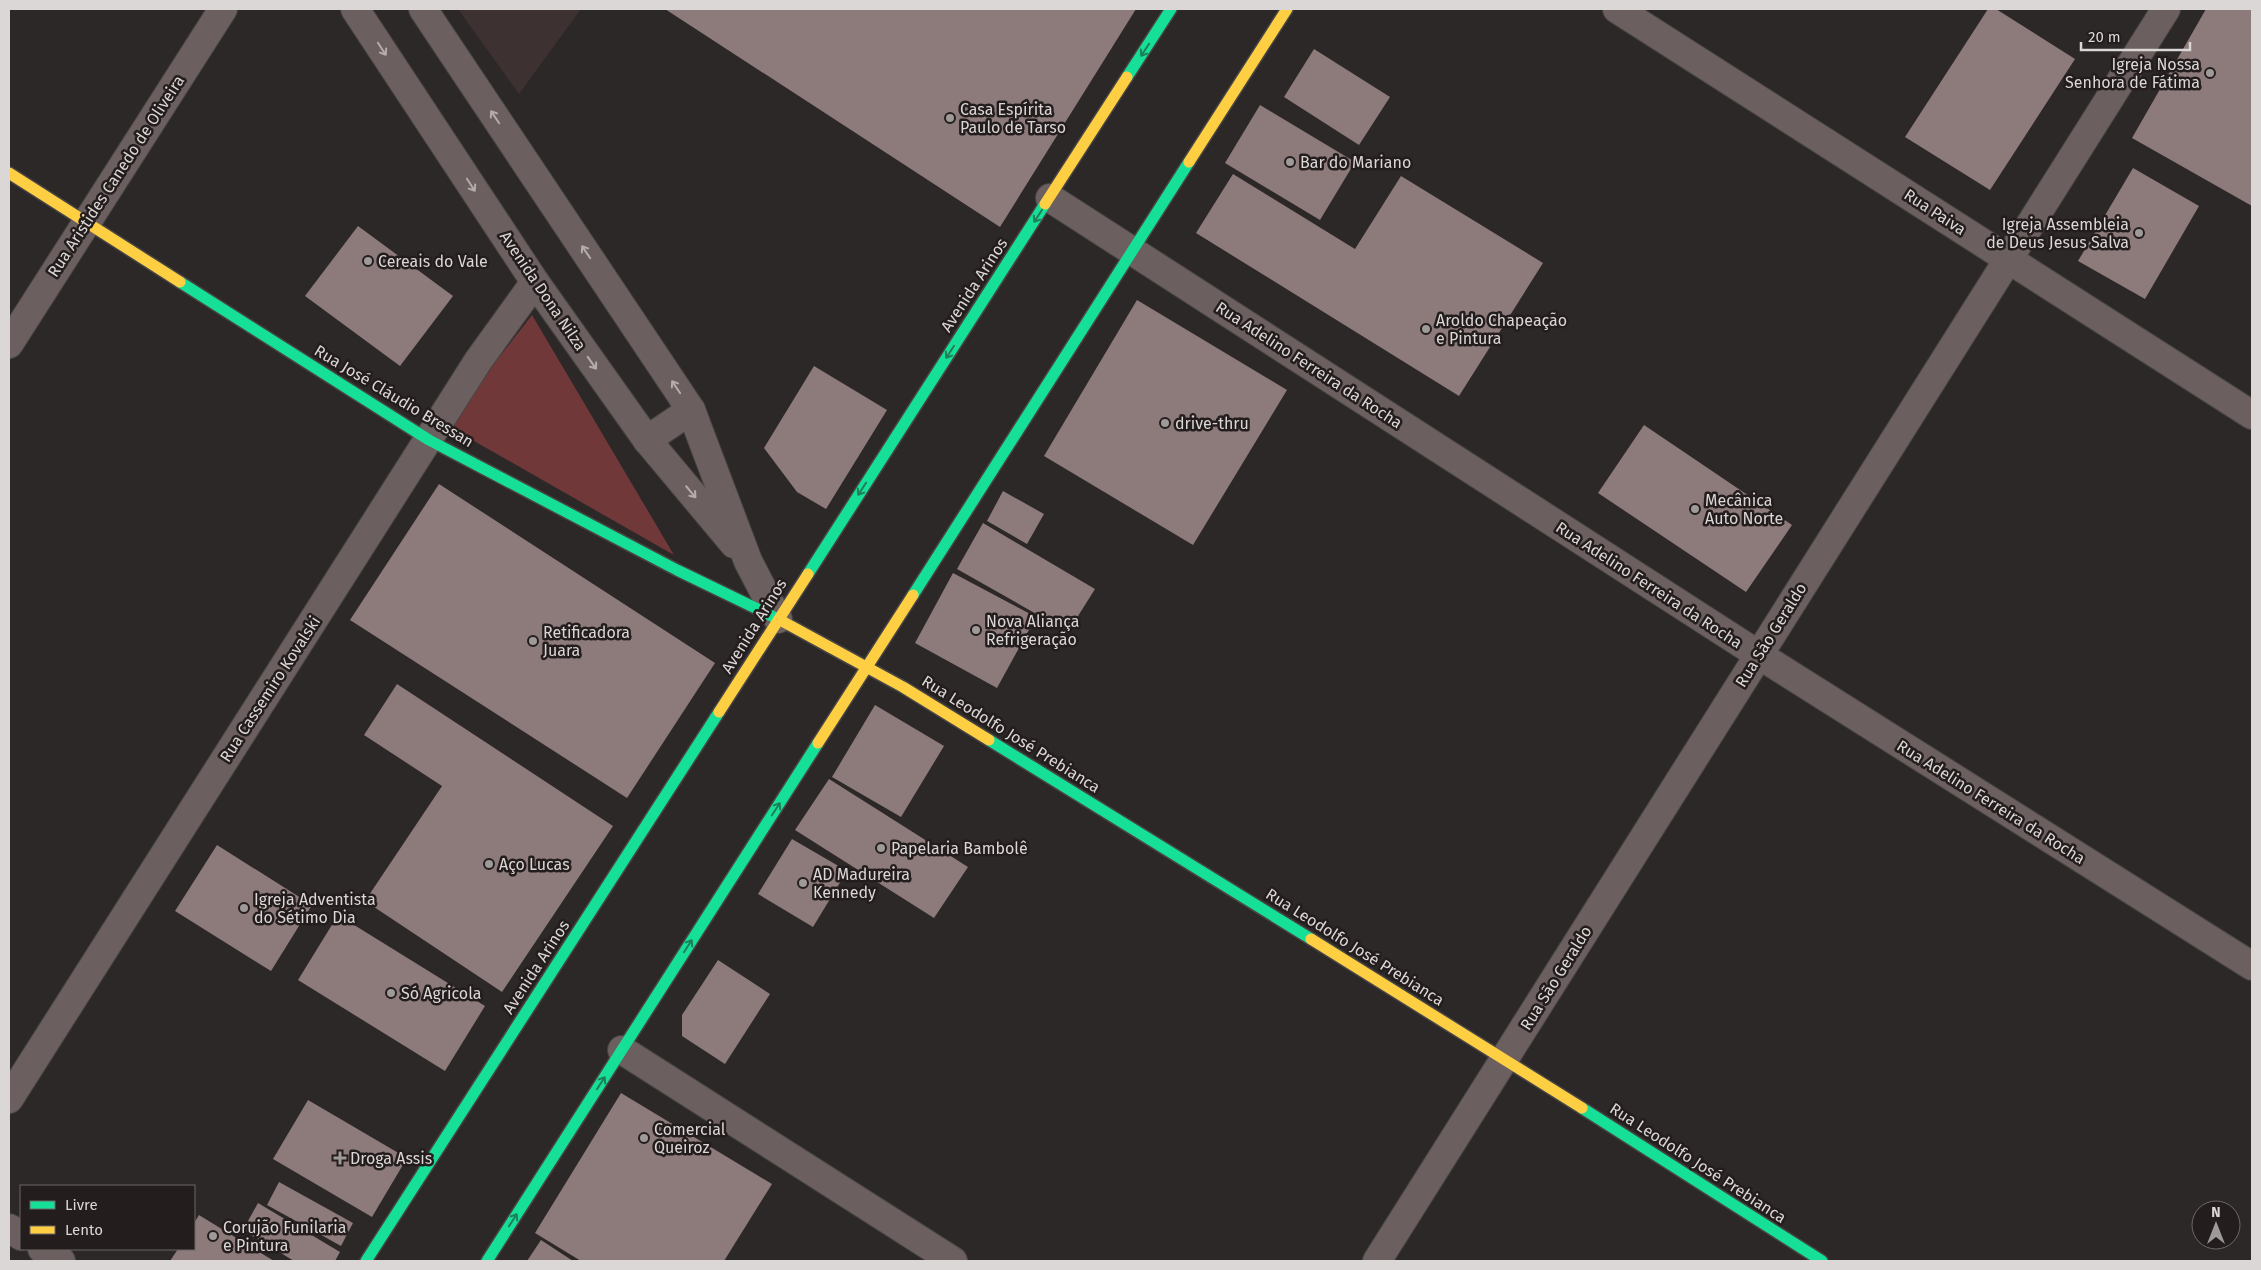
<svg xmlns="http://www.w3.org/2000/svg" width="2261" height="1270" font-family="'Fira Sans',sans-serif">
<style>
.built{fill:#3d3131}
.green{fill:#703838}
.building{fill:#8d7a7a}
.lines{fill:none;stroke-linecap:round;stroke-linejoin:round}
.street-casing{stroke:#484545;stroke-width:30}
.fast-casing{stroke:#484545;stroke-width:14}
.slow-casing{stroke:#484545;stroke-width:14}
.street{stroke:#6c5f5f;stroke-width:28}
.fast{stroke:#16e098;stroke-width:11}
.slow{stroke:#ffcf43;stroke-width:11}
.oneway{stroke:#b4adac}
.oneway2{stroke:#1d7e5a}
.poi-dot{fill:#9e9a99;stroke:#241d1d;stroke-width:2}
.labels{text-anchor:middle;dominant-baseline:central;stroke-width:5;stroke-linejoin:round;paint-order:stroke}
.poi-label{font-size:16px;fill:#dbd7d6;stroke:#241d1d;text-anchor:start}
.street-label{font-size:16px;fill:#dbd7d6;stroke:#241d1d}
</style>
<rect width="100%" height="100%" fill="#2d2828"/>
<!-- built -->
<polygon class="built" points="458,9 581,9 519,94"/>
<!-- green -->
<polygon class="green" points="532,315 674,555 446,425"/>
<!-- building -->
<g class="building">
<polygon points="665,9 1136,9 1000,227"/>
<polygon points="1988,9 1996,9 2075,59 1990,190 1905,137"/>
<polygon points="2206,9 2252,9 2252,206 2132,138"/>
<polygon points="1314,49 1390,97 1359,145 1284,97"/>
<polygon points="1260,105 1355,162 1320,220 1225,163"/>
<polygon points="2133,168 2199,206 2145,299 2078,261"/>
<polygon points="1233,174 1355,249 1401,176 1543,263 1459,396 1196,233"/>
<polygon points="358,226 453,296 400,366 305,296"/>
<polygon points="1137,300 1287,390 1193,545 1044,456"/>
<polygon points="814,366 887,410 826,509 797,492 764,448"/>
<polygon points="1644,425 1792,525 1746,592 1598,493"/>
<polygon points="439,484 715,663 627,798 350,620"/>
<polygon points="1003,491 1044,514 1027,544 987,521"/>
<polygon points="983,523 1095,589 1068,632 957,569"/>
<polygon points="953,573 1036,617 997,688 915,643"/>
<polygon points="397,684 613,826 502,992 365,901 442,786 364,735"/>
<polygon points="875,705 944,746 901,817 832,777"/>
<polygon points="829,779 968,867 934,918 795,830"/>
<polygon points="792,839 847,871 813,927 758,894"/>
<polygon points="217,845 312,905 271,971 175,911"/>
<polygon points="338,915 485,1006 445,1071 298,980"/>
<polygon points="718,960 770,994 725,1064 682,1036 682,1015"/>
<polygon points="621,1093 772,1184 724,1261 581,1261 535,1233"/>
<polygon points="308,1100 407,1158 372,1217 273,1159"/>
<polygon points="279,1182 353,1223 341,1246 267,1205"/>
<polygon points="258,1203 340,1252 335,1261 294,1261 243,1230"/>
<polygon points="199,1215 274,1261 170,1261 178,1249 194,1249 194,1223"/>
<polygon points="541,1240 573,1261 527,1261"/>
</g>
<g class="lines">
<!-- street casing -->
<g class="street-casing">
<g id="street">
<polyline points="355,9 535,282 647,440 734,544"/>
<polyline points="423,9 691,410 748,561 778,619"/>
<polyline points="1617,9 2252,415"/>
<polyline points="1050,198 1759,655 2252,966"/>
<polyline points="9,344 223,9"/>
<polyline points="647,440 691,410"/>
<polyline points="622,1050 953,1261"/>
<polyline points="9,1099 478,361 535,282"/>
<polyline points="9,1228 21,1236"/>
<polyline points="42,1249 61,1261"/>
<polyline points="1377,1261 2166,9"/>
</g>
</g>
<!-- fast casing -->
<g class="fast-casing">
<g id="fast">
<polyline points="1127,77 1171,9"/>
<polyline points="180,282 429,440 677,570 780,620"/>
<polyline points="808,574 1045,204"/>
<polyline points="913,595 1189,162"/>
<polyline points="989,740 1311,939"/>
<polyline points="1582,1108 1822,1261"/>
<polyline points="366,1261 719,712"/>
<polyline points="487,1261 818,743"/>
</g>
</g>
<!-- slow casing -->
<g class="slow-casing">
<g id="slow">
<polyline points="1189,162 1287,9"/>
<polyline points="9,173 180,282"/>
<polyline points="1045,204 1127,77"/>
<polyline points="780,620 903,687 989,740"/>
<polyline points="719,712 808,574"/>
<polyline points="818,743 913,595"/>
<polyline points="1311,939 1582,1108"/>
</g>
</g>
<!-- street -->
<use href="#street" class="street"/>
<!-- fast -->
<use href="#fast" class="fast"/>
<!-- slow -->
<use href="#slow" class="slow"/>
</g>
<!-- one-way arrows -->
<defs><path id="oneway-shaft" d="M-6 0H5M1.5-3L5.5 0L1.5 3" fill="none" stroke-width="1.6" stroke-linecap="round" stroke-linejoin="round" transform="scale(1.25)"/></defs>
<g class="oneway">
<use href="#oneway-shaft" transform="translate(382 49) rotate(57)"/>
<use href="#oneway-shaft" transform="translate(495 117) rotate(-124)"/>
<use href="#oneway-shaft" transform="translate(471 185) rotate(57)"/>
<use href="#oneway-shaft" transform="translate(586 252) rotate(-124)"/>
<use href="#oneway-shaft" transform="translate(592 363) rotate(55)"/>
<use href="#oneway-shaft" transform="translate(676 387) rotate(-124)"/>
<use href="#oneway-shaft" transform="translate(691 492) rotate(50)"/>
</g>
<g class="oneway2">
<use href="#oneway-shaft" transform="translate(1145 50) rotate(123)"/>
<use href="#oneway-shaft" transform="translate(1038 216) rotate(123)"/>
<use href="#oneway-shaft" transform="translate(950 352) rotate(123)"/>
<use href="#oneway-shaft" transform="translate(862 489) rotate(123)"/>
<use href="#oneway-shaft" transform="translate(776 809) rotate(-57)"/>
<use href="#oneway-shaft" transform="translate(688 946) rotate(-57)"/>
<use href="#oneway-shaft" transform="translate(601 1083) rotate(-57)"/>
<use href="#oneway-shaft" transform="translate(513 1220) rotate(-57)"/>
</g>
<!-- markers -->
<g class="poi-dot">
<circle cx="2210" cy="73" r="5"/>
<circle cx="950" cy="118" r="5"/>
<circle cx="1290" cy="162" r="5"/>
<circle cx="2139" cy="233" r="5"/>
<circle cx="368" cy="261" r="5"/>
<circle cx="1426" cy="329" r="5"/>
<circle cx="1165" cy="423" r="5"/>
<circle cx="1695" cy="509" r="5"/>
<circle cx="976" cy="630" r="5"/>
<circle cx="533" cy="641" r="5"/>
<circle cx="881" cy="848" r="5"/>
<circle cx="489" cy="864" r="5"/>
<circle cx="803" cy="883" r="5"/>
<circle cx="244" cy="908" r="5"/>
<circle cx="391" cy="993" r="5"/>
<circle cx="644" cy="1138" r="5"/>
<path d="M337.5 1150.5h5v5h5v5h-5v5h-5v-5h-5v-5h5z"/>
<circle cx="213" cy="1236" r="5"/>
</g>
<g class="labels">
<!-- poi labels -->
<g class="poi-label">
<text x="2200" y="64" text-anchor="end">Igreja Nossa<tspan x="2200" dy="18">Senhora de Fátima</tspan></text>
<text x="960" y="109">Casa Espírita<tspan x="960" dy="18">Paulo de Tarso</tspan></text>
<text x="1300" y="162">Bar do Mariano</text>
<text x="2129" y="224" text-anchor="end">Igreja Assembleia<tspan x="2129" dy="18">de Deus Jesus Salva</tspan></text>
<text x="378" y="261">Cereais do Vale</text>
<text x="1436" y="320">Aroldo Chapeação<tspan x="1436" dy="18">e Pintura</tspan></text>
<text x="1175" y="423">drive-thru</text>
<text x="1705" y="500">Mecânica<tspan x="1705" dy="18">Auto Norte</tspan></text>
<text x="986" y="621">Nova Aliança<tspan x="986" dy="18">Refrigeração</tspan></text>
<text x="543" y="632">Retificadora<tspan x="543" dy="18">Juara</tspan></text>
<text x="891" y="848">Papelaria Bambolê</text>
<text x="499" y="864">Aço Lucas</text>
<text x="813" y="874">AD Madureira<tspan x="813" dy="18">Kennedy</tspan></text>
<text x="254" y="899">Igreja Adventista<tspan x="254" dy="18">do Sétimo Dia</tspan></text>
<text x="401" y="993">Só Agricola</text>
<text x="654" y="1129">Comercial<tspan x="654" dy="18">Queiroz</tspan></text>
<text x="350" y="1158">Droga Assis</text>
<text x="223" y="1227">Corujão Funilaria<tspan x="223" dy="18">e Pintura</tspan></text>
</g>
<!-- street labels -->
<g class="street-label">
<text transform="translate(116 176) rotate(-57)">Rua Aristides Canedo de Oliveira</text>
<text transform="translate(1935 212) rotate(33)">Rua Paiva</text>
<text transform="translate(974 285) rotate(-57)">Avenida Arinos</text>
<text transform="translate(543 291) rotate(56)">Avenida Dona Nilza</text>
<text transform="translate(1309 365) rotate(33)">Rua Adelino Ferreira da Rocha</text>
<text transform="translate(394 396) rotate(31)">Rua José Cláudio Bressan</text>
<text transform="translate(1649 585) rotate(33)">Rua Adelino Ferreira da Rocha</text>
<text transform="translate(754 626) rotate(-58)">Avenida Arinos</text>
<text transform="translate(1771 635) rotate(-58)">Rua São Geraldo</text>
<text transform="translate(270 689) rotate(-57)">Rua Cassemiro Kovalski</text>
<text transform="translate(1011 734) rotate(32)">Rua Leodolfo José Prebianca</text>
<text transform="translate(1991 802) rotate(32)">Rua Adelino Ferreira da Rocha</text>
<text transform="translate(1355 947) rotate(32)">Rua Leodolfo José Prebianca</text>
<text transform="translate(536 967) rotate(-57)">Avenida Arinos</text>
<text transform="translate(1556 978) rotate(-58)">Rua São Geraldo</text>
<text transform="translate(1698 1163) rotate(33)">Rua Leodolfo José Prebianca</text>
</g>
</g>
<!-- border -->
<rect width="2261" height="1270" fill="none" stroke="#dbd7d6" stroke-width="20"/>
<!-- legend -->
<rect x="20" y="1185" width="175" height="65" fill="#241d1d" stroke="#6d6767"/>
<rect x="30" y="1201" width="25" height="8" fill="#16e098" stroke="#6d6767"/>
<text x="65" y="1210" font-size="15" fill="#dbd7d6">Livre</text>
<rect x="30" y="1226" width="25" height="8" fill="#ffcf43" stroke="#6d6767"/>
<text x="65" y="1235" font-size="15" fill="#dbd7d6">Lento</text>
<!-- north arrow -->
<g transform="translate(2216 1225)"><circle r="24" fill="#241d1d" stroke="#6d6767"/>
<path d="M0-4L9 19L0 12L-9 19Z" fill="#9e9a99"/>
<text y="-8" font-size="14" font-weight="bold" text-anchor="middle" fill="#dbd7d6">N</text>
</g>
<!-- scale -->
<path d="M2081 42v8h109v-8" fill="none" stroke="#dbd7d6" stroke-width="2.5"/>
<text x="2088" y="42" font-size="15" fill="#dbd7d6" stroke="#241d1d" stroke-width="4" paint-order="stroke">20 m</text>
</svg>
